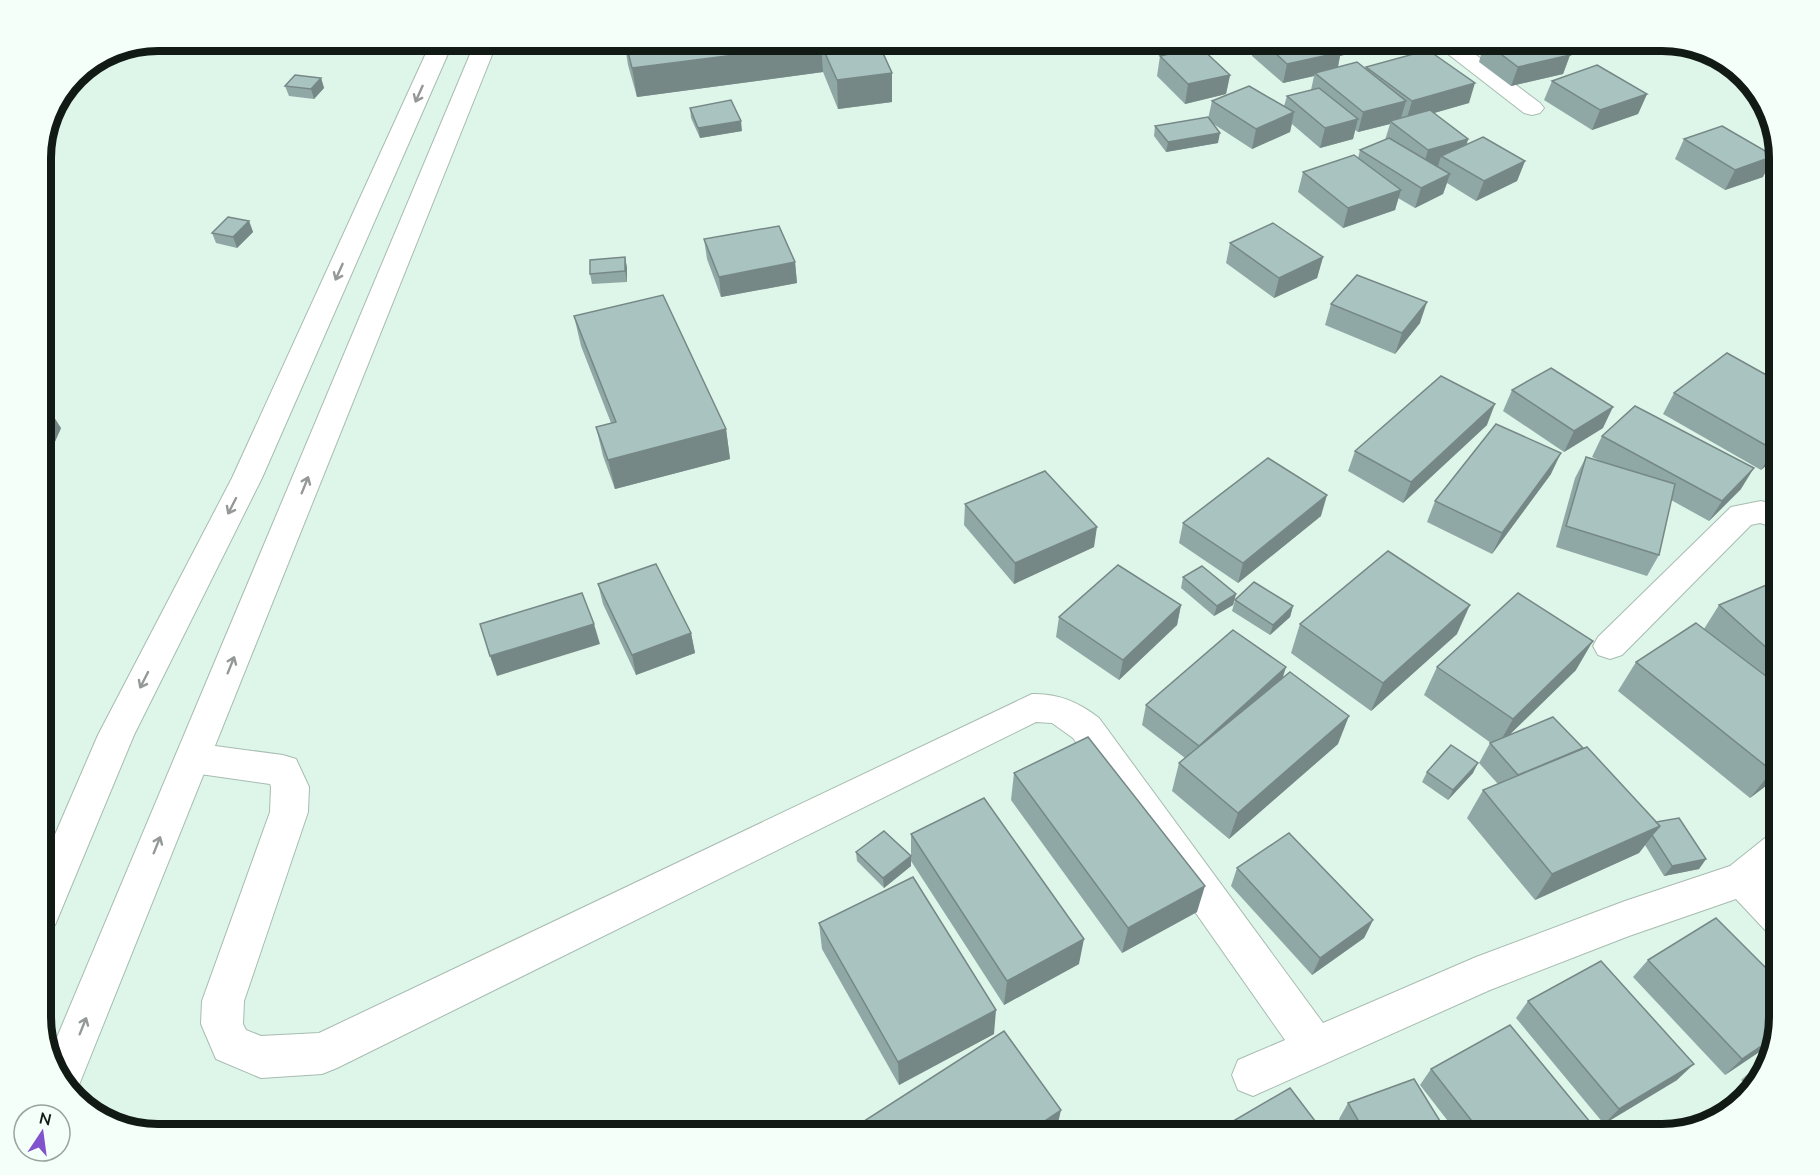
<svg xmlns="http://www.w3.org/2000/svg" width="1820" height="1175" font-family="'Nunito Sans',sans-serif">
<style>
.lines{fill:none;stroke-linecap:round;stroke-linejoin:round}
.minor-casing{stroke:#a7bcb0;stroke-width:2}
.trunk-casing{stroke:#a7bcb0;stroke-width:2}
.minor{fill:#fff;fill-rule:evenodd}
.trunk{fill:#fff;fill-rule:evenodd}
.wall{fill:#90a8a5}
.shaded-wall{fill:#768886}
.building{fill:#a8c3c0;stroke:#768886;stroke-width:1.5}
.oneway{stroke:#949896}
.rim{fill:none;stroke:#121a16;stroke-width:8}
</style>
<rect width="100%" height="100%" fill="#def5e9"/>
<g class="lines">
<!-- minor casing -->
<g class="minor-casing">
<g id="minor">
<polygon points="1430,40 1456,40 1540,103 1544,108 1540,113 1532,115 1524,113"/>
<polygon points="1761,501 1779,506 1779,529 1760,523 1751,525 1622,655 1610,659 1598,655 1593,646 1598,637 1731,507"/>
<path d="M1032,694C1057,693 1079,702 1099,718L1323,1023L1476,957L1625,901L1730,866L1765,838L1779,833V873L1770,880L1779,890V935L1765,930L1736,899L1629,936L1490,990L1253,1096L1238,1090L1232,1075L1238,1060L1285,1040L1073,738L1052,723L1036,722L337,1068L322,1074L261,1078L216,1059L201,1024L202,1001L270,812L271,787L270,784L193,773L180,769L175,758L180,747L193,743L283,755L296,759L309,787L308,812L244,1001L243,1024L246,1030L261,1036L319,1033Z"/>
</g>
</g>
<!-- trunk casing -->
<g class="trunk-casing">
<g id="trunk">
<polygon points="432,40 454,40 262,478 134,735 55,925 41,930 41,867 98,735 232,478"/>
<polygon points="476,40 498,40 75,1095 56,1075 50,1054"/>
</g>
</g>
<!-- minor -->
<use href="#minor" class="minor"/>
<!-- trunk -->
<use href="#trunk" class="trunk"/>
</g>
<!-- wall -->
<g class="wall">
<polygon points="624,40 877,40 892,73 892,102 838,109 823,72 637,97 628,65"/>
<polygon points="1255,40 1399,40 1340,56 1338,67 1366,69 1366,67 1469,103 1434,113 1468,139 1467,144 1525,161 1517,181 1476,201 1447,183 1443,194 1415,208 1398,198 1395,210 1343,228 1298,192 1303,172 1358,158 1360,150 1385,140 1390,124 1358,132 1355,130 1353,139 1320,148 1292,124 1290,132 1252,149 1212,123 1218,143 1166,152 1154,136 1155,126 1208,119 1212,101 1284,106 1287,96 1311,90 1314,76 1283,83 1252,56"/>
<polygon points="1450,40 1550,40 1570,55 1563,74 1511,86 1479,62 1482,51 1467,54"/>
<polygon points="1160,56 1230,75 1226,94 1185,104 1157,76"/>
<polygon points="321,78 324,88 314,99 289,96 285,86"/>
<polygon points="1552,81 1647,94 1638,114 1592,130 1544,100"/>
<polygon points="690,108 742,131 700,138 691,118"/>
<polygon points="1768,114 1770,121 1765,119"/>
<polygon points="1684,139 1763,177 1725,190 1675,159"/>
<polygon points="249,221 253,232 237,248 216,243 212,233"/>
<polygon points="704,239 795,262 797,283 721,297 707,259"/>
<polygon points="1230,243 1323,257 1317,278 1274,298 1226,263"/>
<polygon points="625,257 627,268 627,282 592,284 590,274"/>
<polygon points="1331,304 1420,323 1395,354 1325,325"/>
<polygon points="574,316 726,429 730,459 615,489 603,456 596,427 611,423 581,346"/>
<polygon points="1779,382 1779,455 1761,470 1663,414 1674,393"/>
<polygon points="1512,390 1603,428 1564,452 1503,411"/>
<polygon points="41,418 61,428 53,446 41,447"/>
<polygon points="1487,425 1403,503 1348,471 1355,451"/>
<polygon points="1602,436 1741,489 1709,521 1671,500 1659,555 1647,576 1556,547 1575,478 1586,457 1602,462 1592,457"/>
<polygon points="1551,474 1492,554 1427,522 1435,501"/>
<polygon points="965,504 1094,547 1014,584 964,525"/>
<polygon points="1321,516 1238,583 1179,543 1183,523"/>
<polygon points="1183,577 1236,594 1233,605 1214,616 1181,588"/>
<polygon points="598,584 691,633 695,653 636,675 603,604"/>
<polygon points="1779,584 1779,776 1750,798 1618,691 1636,662 1704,629 1719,605"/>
<polygon points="1235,600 1293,606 1290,617 1270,635 1232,611"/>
<polygon points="1181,605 1177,625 1119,680 1056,637 1059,617"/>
<polygon points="1300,624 1457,634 1371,711 1291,653"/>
<polygon points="1437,667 1576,670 1509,735 1583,748 1656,822 1706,859 1699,869 1664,876 1645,845 1639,853 1535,900 1467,818 1483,790 1498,784 1479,763 1490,743 1491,743 1424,695"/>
<polygon points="1282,679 1338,744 1229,839 1172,791 1179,763 1185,758 1142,725 1146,705"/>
<polygon points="1427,772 1473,773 1448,800 1422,782"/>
<polygon points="1014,773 1197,912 1122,953 1011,800"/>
<polygon points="911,834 1079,964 1004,1005 911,861 911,866 884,888 857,861 856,852 911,856"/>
<polygon points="1237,868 1373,920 1364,938 1312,975 1231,886"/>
<polygon points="819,923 994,1034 899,1085 822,949"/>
<polygon points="1648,960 1779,1017 1771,1044 1725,1075 1633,977"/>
<polygon points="1528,1001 1677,1080 1604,1124 1516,1018"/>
<polygon points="1767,1058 1760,1082 1751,1090 1741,1080 1759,1064"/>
<polygon points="1431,1069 1600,1134 1458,1134 1420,1085"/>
<polygon points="1348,1103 1448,1134 1348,1134 1339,1119"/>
</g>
<!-- shaded-wall -->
<g class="shaded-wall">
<polygon points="1200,40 1208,40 1199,43"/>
<polygon points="1338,40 1399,40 1340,56 1337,71 1315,73 1314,76 1283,83 1287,64 1335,53"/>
<polygon points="1471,40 1544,40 1485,42 1482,51 1467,54"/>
<polygon points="821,44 823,72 637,97 632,68"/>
<polygon points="1570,55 1563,74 1511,86 1518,67"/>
<polygon points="892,73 892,102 838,109 837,80"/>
<polygon points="1230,75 1226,94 1185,104 1188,84"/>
<polygon points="321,78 324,88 314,99 311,89"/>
<polygon points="1475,83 1469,103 1406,121 1412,101"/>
<polygon points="1647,94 1638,114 1592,130 1600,110"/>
<polygon points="1406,101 1400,121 1390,121 1390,124 1358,132 1363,112"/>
<polygon points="1294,112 1290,132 1252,149 1256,129"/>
<polygon points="1358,119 1353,139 1320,148 1325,128"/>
<polygon points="741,121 742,131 700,138 698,128"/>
<polygon points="1220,133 1218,143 1166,152 1168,142"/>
<polygon points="1468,139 1462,159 1441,156 1438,166 1422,171 1428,150"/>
<polygon points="1774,156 1763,177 1725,190 1735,170"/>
<polygon points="1525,161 1517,181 1476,201 1484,181"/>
<polygon points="1450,174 1443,194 1415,208 1421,188"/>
<polygon points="1401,190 1395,210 1343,228 1348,208"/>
<polygon points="249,221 253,232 237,248 233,237"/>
<polygon points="625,257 627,268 627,282 625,271"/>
<polygon points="1323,257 1317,278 1274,298 1279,278"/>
<polygon points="795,262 797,283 721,297 719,277"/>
<polygon points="1427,302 1420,323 1395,354 1402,333"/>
<polygon points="1495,404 1487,425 1403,503 1411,482"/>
<polygon points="1613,407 1603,428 1564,452 1574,431"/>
<polygon points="54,417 61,428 53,446 46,436"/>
<polygon points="726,429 730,459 615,489 608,460"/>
<polygon points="1779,446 1779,455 1761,470 1774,450"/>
<polygon points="1561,453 1551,474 1492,554 1502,533"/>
<polygon points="1754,468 1741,489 1709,521 1722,501"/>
<polygon points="1327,495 1321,516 1238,583 1243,563"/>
<polygon points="1097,527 1094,547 1014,584 1015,563"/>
<polygon points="1236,594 1233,605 1214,616 1217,606"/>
<polygon points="1181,605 1177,625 1119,680 1123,660"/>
<polygon points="1470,605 1457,634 1371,711 1383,683"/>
<polygon points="1293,606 1290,617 1270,635 1273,625"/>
<polygon points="594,624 600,644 497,676 490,656"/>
<polygon points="691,633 695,653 636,675 632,655"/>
<polygon points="1593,641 1576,670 1497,747 1513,719"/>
<polygon points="1286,667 1280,687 1194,765 1199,746"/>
<polygon points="1349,716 1338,744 1229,839 1238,813"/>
<polygon points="1478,763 1473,773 1448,800 1453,790"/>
<polygon points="1779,765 1779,776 1750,798 1772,771"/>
<polygon points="1660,826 1639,853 1535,900 1552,874"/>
<polygon points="911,856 911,866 884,888 883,878"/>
<polygon points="1706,859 1699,869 1664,876 1672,866"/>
<polygon points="1205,886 1197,912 1122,953 1128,928"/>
<polygon points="1373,920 1364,938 1312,975 1320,958"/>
<polygon points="1084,939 1079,964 1004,1005 1007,981"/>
<polygon points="996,1010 994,1034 899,1085 898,1062"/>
<polygon points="1773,1038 1771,1044 1725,1075 1742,1059"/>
<polygon points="1694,1064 1677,1080 1604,1124 1619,1109"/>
<polygon points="1061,1110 1056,1132 1052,1134 1025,1134"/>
</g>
<!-- building -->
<g class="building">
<polygon points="625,40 877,40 892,73 837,80 821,44 632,68"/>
<polygon points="1261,40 1328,40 1342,52 1287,64"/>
<polygon points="1493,40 1551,40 1570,55 1518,67 1485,42"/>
<polygon points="1200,47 1230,75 1188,84 1160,56"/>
<polygon points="1428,50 1475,83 1412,101 1366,67"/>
<polygon points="1357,62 1406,101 1363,112 1315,73"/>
<polygon points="1597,65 1647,94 1600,110 1552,81"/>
<polygon points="295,75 321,78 311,89 285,86"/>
<polygon points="1249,86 1294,112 1256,129 1212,101"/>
<polygon points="1319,88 1358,119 1325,128 1287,96"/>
<polygon points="731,100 741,121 698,128 690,108"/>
<polygon points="1430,110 1468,139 1428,150 1390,121"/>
<polygon points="1208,117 1220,133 1168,142 1155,126"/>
<polygon points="1722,126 1774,156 1735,170 1684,139"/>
<polygon points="1483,137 1525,161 1484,181 1441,156"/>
<polygon points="1389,138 1450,174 1421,188 1360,150"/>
<polygon points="1354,155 1401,190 1348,208 1303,172"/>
<polygon points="228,217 249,221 233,237 212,233"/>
<polygon points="1273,223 1323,257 1279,278 1230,243"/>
<polygon points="779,226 795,262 719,277 704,239"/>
<polygon points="625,257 625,271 590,274 590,260"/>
<polygon points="1357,275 1427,302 1402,333 1331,304"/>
<polygon points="663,295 726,429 608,460 596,427 616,422 574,316"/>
<polygon points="1727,353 1779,382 1779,446 1774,450 1674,393"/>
<polygon points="1551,368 1613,407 1574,431 1512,390"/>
<polygon points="1441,376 1495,404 1411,482 1355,451"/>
<polygon points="1635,406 1754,468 1722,501 1602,436"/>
<polygon points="54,417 46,436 41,436 41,418"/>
<polygon points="1496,424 1561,453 1502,533 1435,501"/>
<polygon points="1586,457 1675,484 1659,555 1566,526"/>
<polygon points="1268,458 1327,495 1243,563 1183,523"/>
<polygon points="1045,471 1097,527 1015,563 965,504"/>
<polygon points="1388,551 1470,605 1383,683 1300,624"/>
<polygon points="656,564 691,633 632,655 598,584"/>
<polygon points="1118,565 1181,605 1123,660 1059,617"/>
<polygon points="1202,566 1236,594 1217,606 1183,577"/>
<polygon points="1776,581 1779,584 1779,659 1719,605"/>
<polygon points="1254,582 1293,606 1273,625 1235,600"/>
<polygon points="582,593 594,624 490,656 480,624"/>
<polygon points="1518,593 1593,641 1513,719 1437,667"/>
<polygon points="1696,623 1779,686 1779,765 1772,771 1636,662"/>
<polygon points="1233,630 1286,667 1199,746 1146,705"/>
<polygon points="1290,672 1349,716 1238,813 1179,763"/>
<polygon points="1553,717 1583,748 1518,775 1490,743"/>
<polygon points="1088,737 1205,886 1128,928 1014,773"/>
<polygon points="1451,745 1478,763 1453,790 1427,772"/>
<polygon points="1587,747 1660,826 1552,874 1483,790"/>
<polygon points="984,798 1084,939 1007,981 911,834"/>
<polygon points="1679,818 1706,859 1672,866 1652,835 1660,826 1656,822"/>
<polygon points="884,831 911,856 883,878 856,852"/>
<polygon points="1289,833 1373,920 1320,958 1237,868"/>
<polygon points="913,877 996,1010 898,1062 819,923"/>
<polygon points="1716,918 1779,981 1779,1017 1773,1038 1742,1059 1648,960"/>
<polygon points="1601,961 1694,1064 1619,1109 1528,1001"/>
<polygon points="1510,1025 1600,1134 1482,1134 1431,1069"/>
<polygon points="1004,1031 1061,1110 1025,1134 844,1134"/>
<polygon points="1767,1058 1764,1069 1759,1064"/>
<polygon points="1414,1079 1448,1134 1366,1134 1348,1103"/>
<polygon points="1290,1088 1325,1134 1211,1134"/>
</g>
<!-- one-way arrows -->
<defs><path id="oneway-shaft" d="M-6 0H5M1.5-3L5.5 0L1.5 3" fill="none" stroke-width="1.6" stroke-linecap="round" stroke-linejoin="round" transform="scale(1.5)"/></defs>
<g class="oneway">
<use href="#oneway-shaft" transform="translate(419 94) rotate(114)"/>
<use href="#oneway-shaft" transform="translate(339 272) rotate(114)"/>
<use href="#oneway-shaft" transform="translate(305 485) rotate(-68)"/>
<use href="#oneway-shaft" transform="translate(232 506) rotate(117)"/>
<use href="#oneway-shaft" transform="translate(231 665) rotate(-68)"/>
<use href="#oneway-shaft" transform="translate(144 680) rotate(117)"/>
<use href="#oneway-shaft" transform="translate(157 845) rotate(-68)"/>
<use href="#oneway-shaft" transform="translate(83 1026) rotate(-68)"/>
</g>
<!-- crop -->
<path d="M0 0H1820V1175H0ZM158 51H1662A107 107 0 0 1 1769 158V1017A107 107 0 0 1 1662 1124H158A107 107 0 0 1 51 1017V158A107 107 0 0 1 158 51Z" fill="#f5fff9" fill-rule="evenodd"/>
<path class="rim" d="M158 51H1662A107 107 0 0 1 1769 158V1017A107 107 0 0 1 1662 1124H158A107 107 0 0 1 51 1017V158A107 107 0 0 1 158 51Z"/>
<!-- north arrow -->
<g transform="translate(42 1133) rotate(13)"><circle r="28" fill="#f5fff9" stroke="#9aa39e" stroke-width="1.5"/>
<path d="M0-4.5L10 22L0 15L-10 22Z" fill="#8153cc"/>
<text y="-9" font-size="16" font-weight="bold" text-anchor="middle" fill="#121a16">N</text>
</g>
</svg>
